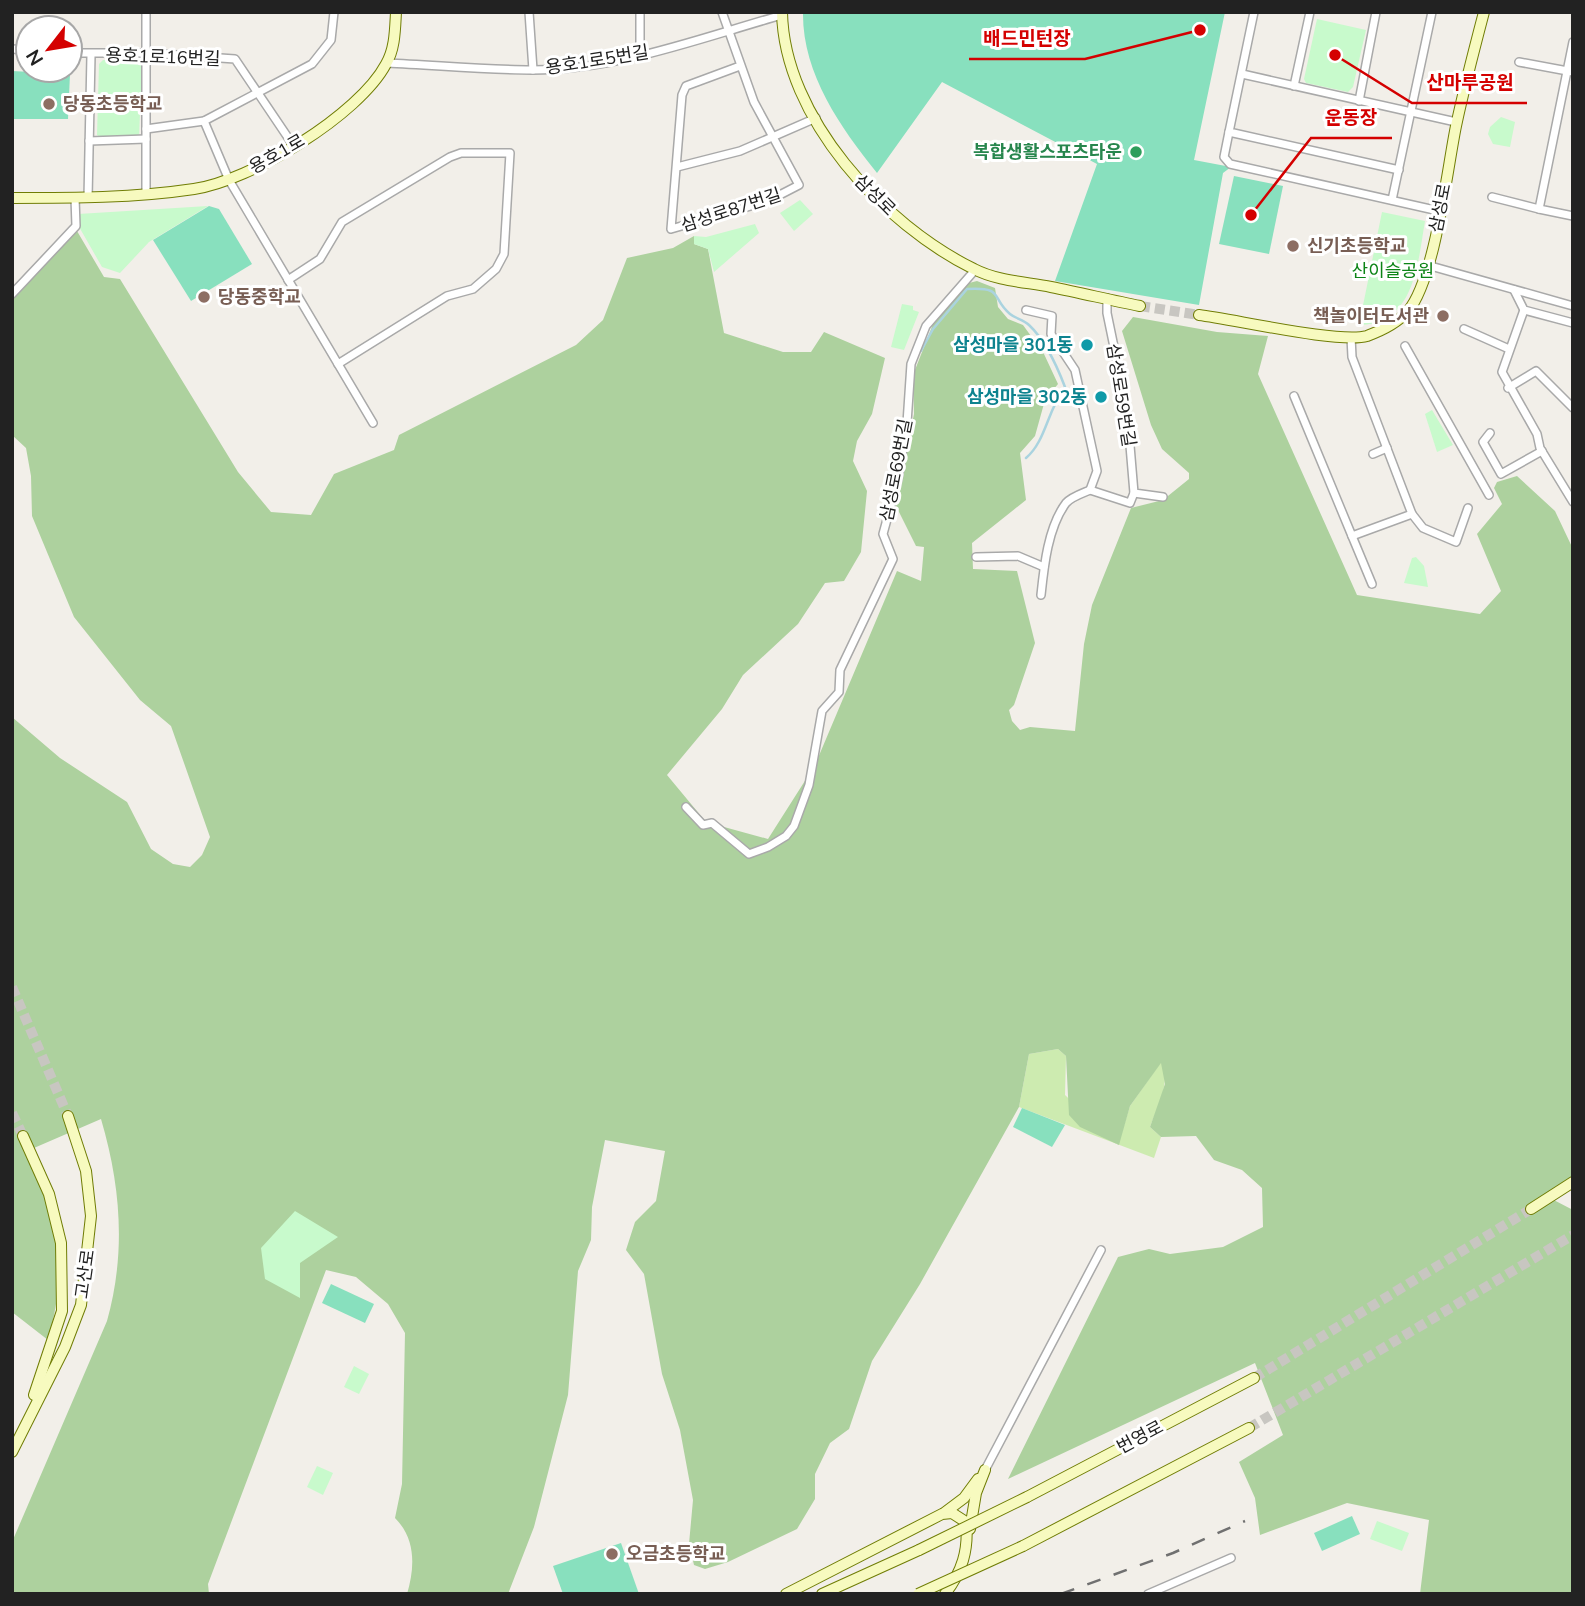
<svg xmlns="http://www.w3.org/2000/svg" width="1585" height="1606" font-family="'Nunito Sans','Noto Sans KR',sans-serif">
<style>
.grass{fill:#cdebb0}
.forest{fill:#add19e}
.park{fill:#c8facc}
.pitch{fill:#88e0be}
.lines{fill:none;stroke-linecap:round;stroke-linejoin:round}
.stream{stroke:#aad3df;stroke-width:2.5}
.secondary-tunnel{stroke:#c8c6c1;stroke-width:10;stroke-dasharray:10 5;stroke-linecap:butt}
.street-casing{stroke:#a9a9a9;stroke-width:10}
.secondary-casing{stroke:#707d05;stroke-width:12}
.street{stroke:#fff;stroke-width:7}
.secondary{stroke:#f7fabf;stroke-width:10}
.rail{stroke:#707070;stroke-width:2.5;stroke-dasharray:14 14;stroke-linecap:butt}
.secondary-bridge-casing{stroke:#707d05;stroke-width:12;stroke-linecap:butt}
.secondary-bridge{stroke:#f7fabf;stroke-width:10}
.education-dot{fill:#8d6e63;stroke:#fff;stroke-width:2.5}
.leisure-dot{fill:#2e9e5b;stroke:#fff;stroke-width:2.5}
.culture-dot{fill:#0f9aa8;stroke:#fff;stroke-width:2.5}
.labels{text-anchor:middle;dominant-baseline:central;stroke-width:6;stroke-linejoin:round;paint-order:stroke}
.street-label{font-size:18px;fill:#222;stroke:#fff}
.education-label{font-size:18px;font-weight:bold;fill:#785e54;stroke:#fff;text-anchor:start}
.leisure-label{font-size:18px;font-weight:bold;fill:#27864d;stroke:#fff;text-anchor:end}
.park-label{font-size:18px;fill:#0c8416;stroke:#fff}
.culture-label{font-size:18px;font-weight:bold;fill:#0d838f;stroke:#fff;text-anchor:end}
.leader{fill:none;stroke:#d40000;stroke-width:2.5}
.callout-dot{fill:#d40000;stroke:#fff;stroke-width:2.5}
.callout-label{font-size:19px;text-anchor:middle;font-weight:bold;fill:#d40000;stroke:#fff;stroke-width:6;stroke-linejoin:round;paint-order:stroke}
</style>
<rect width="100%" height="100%" fill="#f2efe9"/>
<!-- grass -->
<path class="grass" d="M1058,1049L1066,1056L1065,1095L1118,1145L1130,1106L1161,1062C1172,1081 1157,1108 1150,1127L1161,1137L1154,1158L1019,1107L1029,1054Z"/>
<!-- forest -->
<path class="forest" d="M77,231L104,277L120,279L238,472L271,512L311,515L334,474L394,450L399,435L576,345L603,320L627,258L673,248L694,236V244L708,249L724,333L783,352H811L824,332L885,358L872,414L857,441L853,461L867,491L861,552L844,581L825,583L798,624L743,675L722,709L667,775L706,822L768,839L815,765L897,571L921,581L924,547L916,546L895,504L914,414L913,375L935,319L965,284L977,281L995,288L998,307L1008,319L1023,325L1044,354L1058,384L1045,400L1035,436L1020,453L1026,500L972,543L973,569L1017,571L1035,643L1014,705L1009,710L1012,721L1020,730L1030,727L1075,731L1084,644L1092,605L1131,508L1163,500L1189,479V473L1162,449L1151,425L1122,331L1133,317L1217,332L1268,336L1258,374L1357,595L1480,614L1501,591L1477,534L1502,504L1494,488L1497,482L1517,476L1555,511L1573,549V1180L1548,1197L1573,1210V1594H1420L1429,1520L1347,1503L1260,1535L1255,1498L1239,1462L1283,1435L1255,1363L1008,1479L1118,1257L1149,1249L1170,1254L1223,1247L1263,1227L1262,1188L1242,1170L1214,1160L1196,1136L1161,1137L1150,1127L1165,1084L1161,1063L1130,1106L1119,1145L1080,1127L1069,1115L1066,1056L1058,1049L1029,1054L1019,1107L920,1284L872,1361L849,1429L830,1443L815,1474V1499L797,1529L728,1562L705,1569L694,1565L689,1544L693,1500L680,1430L662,1374L644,1274L626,1250L635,1222L656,1201L665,1151L605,1140L592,1207L591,1240L578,1271L568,1395L534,1527L508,1594H407C415,1567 416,1539 395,1518L402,1484L405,1333L388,1304L356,1277L326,1270L208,1584L209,1594H12V1542L107,1321C126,1253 121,1187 101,1119L27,1151C59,1214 68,1272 48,1340L12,1312V717L60,758L127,802L151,849L173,864L190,867L202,855L210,837L171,726L140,700L74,617L32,516L31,476L26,448L12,435V300Z"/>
<!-- park -->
<g class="park">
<polygon points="1317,19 1366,30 1353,87 1348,92 1306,83 1304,79"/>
<polygon points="103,60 138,60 142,64 139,138 100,137 97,135 99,64"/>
<polygon points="1501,117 1515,122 1510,147 1493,144 1488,134 1490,127"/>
<polygon points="800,200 813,214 794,231 780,213"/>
<polygon points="208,206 149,242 120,273 102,267 78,225 78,214"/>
<path d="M1382,212L1425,221C1418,261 1415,325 1359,325Z"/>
<polygon points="755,224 759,233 714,272 708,249 694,244 694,236 706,237"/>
<polygon points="902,304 913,306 913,310 919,312 904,350 891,347"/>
<polygon points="1432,410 1453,445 1437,452 1425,414"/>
<polygon points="1416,557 1424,566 1428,587 1404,583 1412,558"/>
<polygon points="295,1211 338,1237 300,1263 300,1298 265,1279 261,1248"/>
<polygon points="354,1366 369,1374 359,1394 344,1387"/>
<polygon points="317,1466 333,1473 323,1495 307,1487"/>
<polygon points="1377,1521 1409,1533 1402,1551 1370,1539"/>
</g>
<!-- pitch -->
<g class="pitch">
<path d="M803,12H1225L1194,160L1231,167L1223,173L1199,305L1055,281L1097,164L942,82L877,173C840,127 802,73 803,12Z"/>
<polygon points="12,71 70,74 68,119 12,119"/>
<polygon points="1234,176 1283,186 1269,254 1219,244"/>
<polygon points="209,206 219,209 252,264 191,301 153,240"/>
<polygon points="1022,1108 1065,1125 1052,1147 1013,1127"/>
<polygon points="331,1284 374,1304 365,1323 322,1303"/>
<polygon points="1352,1516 1360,1534 1322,1551 1314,1533"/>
<polygon points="621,1543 639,1594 563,1594 553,1566"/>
</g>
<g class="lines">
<!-- stream -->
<path class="stream" d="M921,351L933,329L967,289C1005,287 990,297 1010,314C1016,319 1023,319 1029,325C1045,340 1057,366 1065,387C1047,411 1046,441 1026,458"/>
<!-- secondary-tunnel -->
<g class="secondary-tunnel">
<polyline points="1140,306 1199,315"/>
<polyline points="12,987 68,1116"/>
<polyline points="12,1113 23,1136"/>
<polyline points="1254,1378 1531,1209"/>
<polyline points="1249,1428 1573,1235"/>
</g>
<!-- street casing -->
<g class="street-casing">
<g id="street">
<polyline points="529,12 533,70"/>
<polyline points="722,12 754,102 799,185 768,201 671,229 682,95 686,86 740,66"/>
<polyline points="1254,12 1229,132 1399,170"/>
<polyline points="1573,42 1539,209 1573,216"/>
<polyline points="12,49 28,50"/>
<polyline points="70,53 148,53 235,59 293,145"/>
<polyline points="640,57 640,12"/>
<polyline points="1519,62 1573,72"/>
<path d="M387,63C435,65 484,70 532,70C618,70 700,38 782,15"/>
<polyline points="1242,74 1456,122"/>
<polyline points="1294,86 1310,12"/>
<polyline points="1359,101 1376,12"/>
<polyline points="204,121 229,180 373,423"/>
<polyline points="146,129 204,121 312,64 331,40 334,12"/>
<polyline points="1229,132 1224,157 1230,164 1439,211"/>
<polyline points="89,141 146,139"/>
<polyline points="677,167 740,151 816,118"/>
<polyline points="146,193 146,12"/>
<polyline points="1492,197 1539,209"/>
<polyline points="88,198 91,55"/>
<polyline points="1392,200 1432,12"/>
<polyline points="1427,265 1573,306"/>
<polyline points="288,280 320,259 342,222 450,157 461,153 510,153 504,254 496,269 473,289 447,296 338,364"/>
<polyline points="1514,290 1524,310 1573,323"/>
<polyline points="12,294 76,226 75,198"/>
<polyline points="1107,298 1107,313 1127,410 1134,493 1163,497"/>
<polyline points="1026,310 1052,316 1051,334 1075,370 1097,471 1090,490"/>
<polyline points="1524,310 1502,372 1537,434 1540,448 1573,502"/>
<polyline points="1464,329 1509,349"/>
<polyline points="1405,346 1489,495"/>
<polyline points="1508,388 1536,371 1573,408"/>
<polyline points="1294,396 1352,536 1412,514 1352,357 1351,337"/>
<polyline points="1490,433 1483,442 1501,474 1542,451"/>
<polyline points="1373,454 1387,448"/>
<polyline points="1412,514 1423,528 1456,542 1468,508"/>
<polyline points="1352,536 1372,584"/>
<polyline points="976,557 1018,556 1044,567"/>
<path d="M1041,595C1044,566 1048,527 1066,503C1071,497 1083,493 1090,490L1130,503L1134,493"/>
<polyline points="686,807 703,825 712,823 749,854 768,847 786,836 794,826 809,785 822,711 839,692 840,670 893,559 883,534 898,479 907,423 911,364 926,326 975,270"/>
<polyline points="985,1470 1101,1250"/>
<polyline points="1148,1594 1231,1558"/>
</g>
</g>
<!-- secondary casing -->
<g class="secondary-casing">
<g id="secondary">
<path d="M782,12C784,118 884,225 974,269C997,281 1026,282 1051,287C1081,293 1110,300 1140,306"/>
<path d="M12,198C72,198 134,198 194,189C250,181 359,115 386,64C395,49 395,30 396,12"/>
<path d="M1199,315C1233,319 1340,344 1367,336C1381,331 1398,322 1408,311C1435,279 1447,170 1456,126C1464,88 1474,50 1484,12"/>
<polyline points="23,1136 49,1194 61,1243 62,1311 34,1395"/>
<polyline points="1531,1209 1573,1182"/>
<polyline points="12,1452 65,1347 81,1305 91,1216 86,1171 68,1116"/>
<polyline points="1027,1497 1254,1378"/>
<polyline points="944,1513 964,1498 978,1479"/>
<polyline points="970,1529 976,1493 985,1470"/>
<polyline points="1023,1546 1249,1428"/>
<path d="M786,1594L942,1514L952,1513L966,1522C969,1550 962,1572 945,1594"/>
<polyline points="822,1594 919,1550"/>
</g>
</g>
<!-- street -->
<use href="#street" class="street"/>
<!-- secondary -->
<use href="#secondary" class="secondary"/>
<!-- rail -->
<polyline class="rail" points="1061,1594 1173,1553 1245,1521"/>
<!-- secondary-bridge casing -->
<g class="secondary-bridge-casing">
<g id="secondary-bridge">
<polyline points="919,1550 1027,1497"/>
<polyline points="918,1594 1023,1546"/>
</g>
</g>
<!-- secondary-bridge -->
<use href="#secondary-bridge" class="secondary-bridge"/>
</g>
<!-- markers -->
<g class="education-dot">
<circle cx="49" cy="104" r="7"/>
<circle cx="1293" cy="246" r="7"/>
<circle cx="204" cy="297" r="7"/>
<circle cx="1443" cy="316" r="7"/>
<circle cx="612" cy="1554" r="7"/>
</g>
<circle class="leisure-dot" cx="1136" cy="152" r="7"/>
<g class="culture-dot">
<circle cx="1087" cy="345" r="7"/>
<circle cx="1101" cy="397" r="7"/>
</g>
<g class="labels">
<!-- street labels -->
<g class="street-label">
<text transform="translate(163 57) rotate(2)">용호1로16번길</text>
<text transform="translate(597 60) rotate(-9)">용호1로5번길</text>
<text transform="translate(277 154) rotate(-30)">용호1로</text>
<text transform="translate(875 195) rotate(45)">삼성로</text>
<text transform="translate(1440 208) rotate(-79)">삼성로</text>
<text transform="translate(731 210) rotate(-18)">삼성로87번길</text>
<text transform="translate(1121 395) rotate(81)">삼성로59번길</text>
<text transform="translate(896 470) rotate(-79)">삼성로69번길</text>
<text transform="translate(85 1274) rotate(-82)">고산로</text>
<text transform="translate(1140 1437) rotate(-28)">번영로</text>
</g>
<!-- education labels -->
<g class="education-label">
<text x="63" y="104">당동초등학교</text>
<text x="1307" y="246">신기초등학교</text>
<text x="218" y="297">당동중학교</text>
<text x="1429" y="316" text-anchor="end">책놀이터도서관</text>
<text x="626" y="1554">오금초등학교</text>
</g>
<!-- leisure labels -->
<g class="leisure-label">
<text x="1122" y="152">복합생활스포츠타운</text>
</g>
<!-- park labels -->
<g class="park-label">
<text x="1393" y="271">산이슬공원</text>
</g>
<!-- culture labels -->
<g class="culture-label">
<text x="1073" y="345">삼성마을 301동</text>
<text x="1087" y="397">삼성마을 302동</text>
</g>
</g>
<!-- callouts -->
<path class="leader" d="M1200 30L1085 59H969M1335 55L1412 103H1527M1251 215L1311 138H1392"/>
<g class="callout-dot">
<circle cx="1200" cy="30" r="7"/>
<circle cx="1335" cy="55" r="7"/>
<circle cx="1251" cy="215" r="7"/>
</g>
<g class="callout-label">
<text x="1027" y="45">배드민턴장</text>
<text x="1470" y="89">산마루공원</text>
<text x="1351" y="124">운동장</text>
</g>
<!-- border -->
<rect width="1585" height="1606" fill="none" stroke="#222222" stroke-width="28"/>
<!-- north arrow -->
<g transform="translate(49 49) rotate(239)"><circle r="33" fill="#ffffff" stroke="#a7a7a7" stroke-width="2"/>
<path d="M0-5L12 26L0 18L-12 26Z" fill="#d40000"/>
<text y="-10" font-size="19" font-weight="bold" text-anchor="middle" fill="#222222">N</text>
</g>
</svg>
